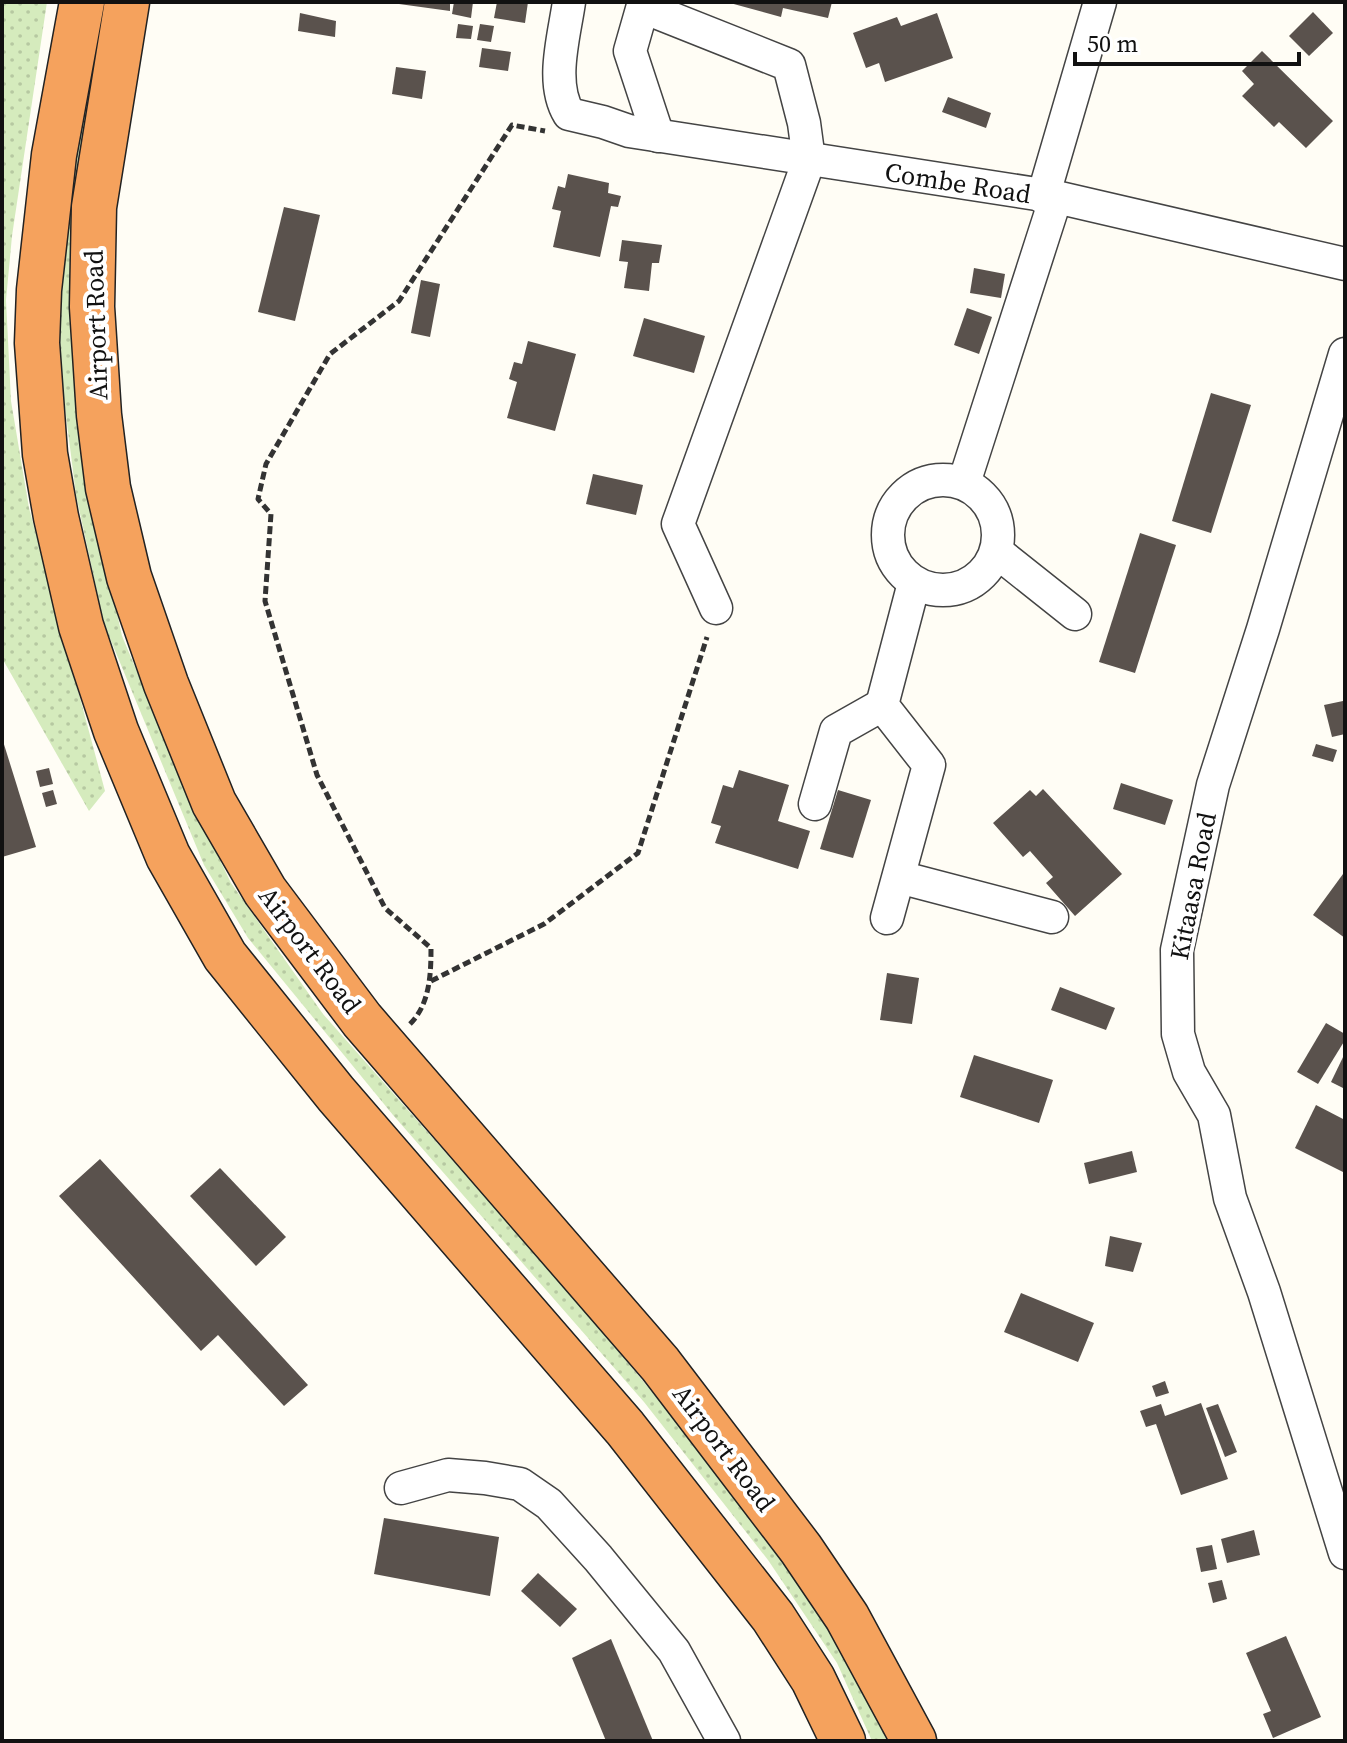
<svg xmlns="http://www.w3.org/2000/svg" width="1347" height="1743" font-family="'Source Serif 4',serif">
<style>
.grass{fill:url(#grass-dots)}
.building{fill:#5a524d}
.lines{fill:none;stroke-linecap:round;stroke-linejoin:round}
.minor-casing{stroke:#444;stroke-width:35}
.highway-casing{stroke:#222;stroke-width:47}
.path{stroke:#333;stroke-width:5;stroke-dasharray:8 4;stroke-linecap:butt}
.minor{stroke:#fff;stroke-width:32}
.highway{stroke:#f5a25d;stroke-width:44}
.labels{text-anchor:middle;dominant-baseline:central;stroke-width:8;stroke-linejoin:round;paint-order:stroke}
.street-label{font-size:26px;fill:#111;stroke:#fff}
</style>
<defs>
<pattern id="grass-dots" width="8" height="8" patternUnits="userSpaceOnUse" patternTransform="scale(2)"><rect width="8" height="8" fill="#d5ebbd"/><path d="M2 2h.1M6 6h.1" fill="none" stroke="#b6c8a1" stroke-width="1.8" stroke-linecap="round"/></pattern>
</defs>
<rect width="100%" height="100%" fill="#fffdf5"/>
<!-- grass -->
<g class="grass">
<polygon points="2,2 47,2 12,236 6,300 11,401 29,508 105,791 89,811 2,658"/>
<polygon points="95,2 113,2 82,453 122,636 192,802 231,883 323,1014 571,1294 690,1438 825,1617 889,1741 872,1741 837,1663 768,1560 644,1402 393,1115 248,938 204,865 104,624 76,495 55,328"/>
</g>
<!-- building -->
<g class="building">
<polygon points="399,2 450,2 450,11 399,4"/>
<polygon points="454,2 473,2 471,18 452,14"/>
<polygon points="497,2 528,2 525,23 494,18"/>
<polygon points="832,2 828,18 783,8 781,17 730,3"/>
<polygon points="1313,12 1333,33 1309,56 1289,36"/>
<polygon points="300,13 336,21 335,37 298,31"/>
<polygon points="937,13 953,58 885,82 879,63 866,68 853,33 897,17 901,26"/>
<polygon points="458,24 473,26 471,39 456,38"/>
<polygon points="480,24 494,26 491,42 477,40"/>
<polygon points="482,48 511,52 508,71 479,67"/>
<polygon points="1262,51 1333,121 1306,148 1279,122 1274,127 1242,96 1254,84 1242,71"/>
<polygon points="396,67 426,71 422,99 392,94"/>
<polygon points="948,97 991,113 986,128 942,112"/>
<polygon points="568,174 609,183 608,193 621,196 618,207 611,206 600,257 553,247 561,211 552,209 558,186 565,188"/>
<polygon points="284,207 320,215 295,321 258,312"/>
<polygon points="622,240 662,245 659,263 652,263 649,291 624,288 628,262 619,261"/>
<polygon points="974,268 1005,274 1001,298 970,293"/>
<polygon points="421,280 440,284 430,337 411,333"/>
<polygon points="967,308 992,317 979,354 954,345"/>
<polygon points="644,318 705,336 694,373 633,356"/>
<polygon points="528,341 576,354 555,431 507,418 517,382 509,379 514,362 522,364"/>
<polygon points="1211,393 1251,405 1211,533 1172,521"/>
<polygon points="593,474 643,485 636,515 586,504"/>
<polygon points="1140,533 1176,545 1135,673 1099,662"/>
<polygon points="1343,701 1345,734 1332,737 1324,705"/>
<polygon points="2,738 36,847 2,857"/>
<polygon points="1316,744 1337,750 1333,762 1312,756"/>
<polygon points="49,768 53,784 40,787 36,771"/>
<polygon points="739,770 789,785 778,821 810,831 798,869 715,843 721,826 711,823 723,785 733,788"/>
<polygon points="1121,783 1173,800 1165,825 1113,809"/>
<polygon points="1043,789 1122,874 1075,916 1046,883 1053,877 1030,851 1023,857 993,823 1030,790 1036,796"/>
<polygon points="53,790 57,804 46,807 42,793"/>
<polygon points="838,790 871,800 853,858 820,849"/>
<polygon points="1343,874 1345,876 1345,938 1313,915"/>
<polygon points="887,973 919,978 912,1024 880,1020"/>
<polygon points="1060,987 1115,1008 1106,1030 1051,1010"/>
<polygon points="1326,1023 1345,1034 1345,1040 1318,1084 1297,1072"/>
<polygon points="1345,1053 1345,1089 1331,1082"/>
<polygon points="974,1055 1053,1080 1039,1123 960,1097"/>
<polygon points="1316,1105 1345,1120 1345,1173 1295,1148"/>
<polygon points="1132,1151 1137,1172 1089,1184 1084,1163"/>
<polygon points="100,1159 308,1385 284,1406 218,1335 201,1351 59,1196"/>
<polygon points="220,1168 286,1237 256,1266 190,1196"/>
<polygon points="1110,1236 1142,1243 1133,1272 1105,1266"/>
<polygon points="1021,1293 1094,1323 1078,1362 1004,1332"/>
<polygon points="1165,1381 1169,1393 1156,1397 1152,1386"/>
<polygon points="1201,1403 1228,1479 1181,1495 1156,1424 1146,1427 1140,1411 1161,1404 1165,1416"/>
<polygon points="1218,1404 1237,1452 1225,1457 1206,1408"/>
<polygon points="384,1518 499,1537 490,1596 374,1574"/>
<polygon points="1254,1530 1260,1555 1227,1563 1221,1539"/>
<polygon points="1212,1545 1217,1569 1201,1572 1196,1548"/>
<polygon points="538,1573 577,1609 560,1627 521,1591"/>
<polygon points="1222,1580 1227,1599 1213,1603 1208,1583"/>
<polygon points="1286,1636 1321,1717 1273,1738 1263,1714 1271,1711 1246,1653"/>
<polygon points="611,1639 653,1741 606,1741 572,1658"/>
</g>
<g class="lines">
<!-- minor casing -->
<g class="minor-casing">
<g id="minor">
<path d="M569,2C564,37 550,83 569,114L603,122L629,131L1056,197L1345,264"/>
<polyline points="644,2 630,51 658,136"/>
<polyline points="643,7 789,65 804,123 809,160 678,524 716,608"/>
<polyline points="1043,197 1100,2"/>
<polyline points="1345,354 1263,629 1213,785 1177,950 1178,1034 1189,1072 1214,1115 1230,1198 1264,1292 1345,1553"/>
<circle cx="943" cy="535" r="55"/>
<polyline points="964,483 1056,197"/>
<polyline points="997,552 1075,614"/>
<polyline points="815,804 836,731 882,705"/>
<polyline points="899,877 1052,917"/>
<polyline points="887,918 929,765 882,705 914,583"/>
<polyline points="401,1488 448,1475 485,1478 520,1484 549,1504 598,1558 674,1651 724,1741"/>
</g>
</g>
<!-- highway casing -->
<g class="highway-casing">
<g id="highway">
<polyline points="82,2 54,155 39,290 37,343 45,454 56,517 81,626 116,731 168,856 225,956 336,1094 625,1428 773,1617 813,1679 843,1741"/>
<polyline points="127,2 94,207 92,307 99,415 108,488 129,577 166,684 214,803 265,891 362,1020 660,1364 801,1549 847,1617 914,1741"/>
</g>
</g>
<!-- path -->
<g class="path">
<polyline points="431,981 544,924 638,853 707,637"/>
<path d="M410,1024C430,1004 431,974 431,948L385,908L317,775L265,601L271,514L258,499L266,464L330,354L399,301L512,125L545,131"/>
</g>
<!-- minor -->
<use href="#minor" class="minor"/>
<!-- highway -->
<use href="#highway" class="highway"/>
</g>
<g class="labels">
<!-- street labels -->
<g class="street-label">
<text transform="translate(958 183) rotate(9)">Combe Road</text>
<text transform="translate(96 325) rotate(-92)">Airport Road</text>
<text transform="translate(1193 886) rotate(-79)">Kitaasa Road</text>
<text transform="translate(310 950) rotate(53)">Airport Road</text>
<text transform="translate(724 1448) rotate(53)">Airport Road</text>
</g>
</g>
<!-- border -->
<rect width="1347" height="1743" fill="none" stroke="#111111" stroke-width="8"/>
<!-- scale -->
<path d="M1075 52v12h224v-12" fill="none" stroke="#111111" stroke-width="4"/>
<text x="1087" y="52" font-size="24" fill="#111111" stroke="#ffffff" stroke-width="6" paint-order="stroke">50 m</text>
</svg>
